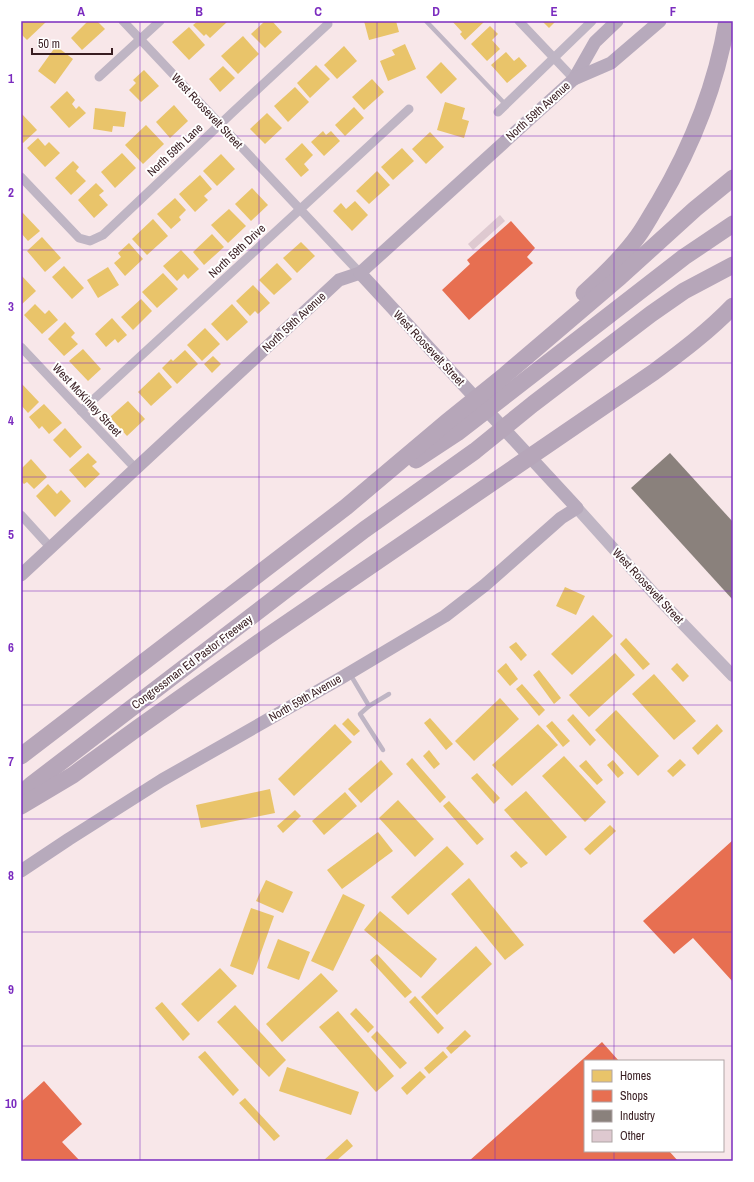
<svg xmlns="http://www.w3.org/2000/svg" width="754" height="1182" font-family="'Archivo Narrow',sans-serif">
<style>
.homes{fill:#e9c46a}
.shops{fill:#e76f51}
.industry{fill:#8a817c}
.building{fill:#dec9d0}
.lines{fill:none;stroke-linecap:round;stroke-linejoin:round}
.service{stroke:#bfb5c4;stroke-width:4.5}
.minor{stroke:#bfb5c4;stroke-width:9}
.tertiary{stroke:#bfb5c4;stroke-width:12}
.secondary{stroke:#b7aabc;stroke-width:13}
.motorway{stroke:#b6a6b9;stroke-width:17}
.grid{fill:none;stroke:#7b2cbf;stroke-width:1;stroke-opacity:0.55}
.labels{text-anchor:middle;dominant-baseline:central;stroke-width:4;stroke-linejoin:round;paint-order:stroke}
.street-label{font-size:12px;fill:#381d21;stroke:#fff}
.neatline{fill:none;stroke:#7b2cbf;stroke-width:1.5}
.grid-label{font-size:13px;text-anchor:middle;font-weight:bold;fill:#7b2cbf}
</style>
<rect width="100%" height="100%" fill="#f8e7e9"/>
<!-- homes -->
<g class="homes">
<polygon points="21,21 47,21 27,40 21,34"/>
<polygon points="88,21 97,21 105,29 82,50 71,38"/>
<polygon points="198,21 226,21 227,22 210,38 206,34 204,36 193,25"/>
<polygon points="265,21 272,21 282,32 265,48 251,34"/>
<polygon points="364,21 396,21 399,32 369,40"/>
<polygon points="452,21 485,21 465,40 460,34 462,32"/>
<polygon points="542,21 556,21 549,28"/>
<polygon points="490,26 498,34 492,40 500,49 487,61 471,44"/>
<polygon points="189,27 205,45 189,60 172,42"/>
<polygon points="243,36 259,54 238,74 221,56"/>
<polygon points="405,44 416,69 388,81 380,61 395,55 392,50"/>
<polygon points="56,46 73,59 55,84 38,71"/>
<polygon points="344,46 357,61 337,79 324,65"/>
<polygon points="506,52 514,61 519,57 527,66 507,83 491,65"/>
<polygon points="441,62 457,79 441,94 426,77"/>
<polygon points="316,65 330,79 310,98 297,83"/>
<polygon points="223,66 235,78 220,92 209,79"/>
<polygon points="144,70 159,86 141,102 129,90 136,83 133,80"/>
<polygon points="372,79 384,92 364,110 352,97"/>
<polygon points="295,87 309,102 288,122 274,106"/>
<polygon points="67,91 75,100 72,104 76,109 79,106 86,113 69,128 50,107"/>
<polygon points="445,102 465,108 462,119 469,121 464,138 437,130"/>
<polygon points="174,105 188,121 170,138 156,122"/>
<polygon points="354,107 364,118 345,136 335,125"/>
<polygon points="95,108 126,112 124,127 113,126 112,132 93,129"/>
<polygon points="21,113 37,130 23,143 21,142"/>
<polygon points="267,113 282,128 265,144 250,129"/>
<polygon points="146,125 164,144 143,164 125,145"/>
<polygon points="323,131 326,135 331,131 340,141 324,156 311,142"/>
<polygon points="430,132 444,147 426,164 412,149"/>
<polygon points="38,138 45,146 49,142 60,153 45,167 27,148"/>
<polygon points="302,143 313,155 304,164 309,170 301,177 285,159"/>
<polygon points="402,148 414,161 393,180 381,167"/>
<polygon points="122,153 136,168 115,188 101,172"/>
<polygon points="221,154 235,169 217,186 203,171"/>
<polygon points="73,161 79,167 76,171 86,181 71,195 55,178"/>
<polygon points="377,171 390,185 369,204 356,191"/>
<polygon points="200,175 212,189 204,196 208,200 195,212 179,194"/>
<polygon points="96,183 104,191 99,195 108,205 94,218 78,200"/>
<polygon points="252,188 268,205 251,221 235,204"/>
<polygon points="175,198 186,210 179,217 181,220 171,229 157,214"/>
<polygon points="355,201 368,215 352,231 333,211 341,203 346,209"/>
<polygon points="229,209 246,226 228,243 211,225"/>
<polygon points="21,211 40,231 28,241 21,233"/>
<polygon points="153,219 168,236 147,255 132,239"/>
<polygon points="212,234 224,247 204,265 193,252"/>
<polygon points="42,237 61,258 45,272 27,251"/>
<polygon points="301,242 315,256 297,273 283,258"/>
<polygon points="129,243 143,259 125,276 114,263 121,257 118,253"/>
<polygon points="181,250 199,269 188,279 184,274 177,281 163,266"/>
<polygon points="277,263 292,279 274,295 259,280"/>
<polygon points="64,266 84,288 72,299 52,277"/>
<polygon points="108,267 119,285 98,298 87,280"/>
<polygon points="163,273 178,289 157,308 142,292"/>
<polygon points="21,275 36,291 21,305"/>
<polygon points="253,285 270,303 258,314 255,311 250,316 236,301"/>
<polygon points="141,299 152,311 133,330 121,317"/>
<polygon points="35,304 45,314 49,310 58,320 42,334 24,315"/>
<polygon points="232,304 248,322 227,341 211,324"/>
<polygon points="112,318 127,335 118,343 115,339 106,347 95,334"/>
<polygon points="65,322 75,333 71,337 78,344 64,356 48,339"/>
<polygon points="205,328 220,344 202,361 187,345"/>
<polygon points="83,349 101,369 88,381 69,361"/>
<polygon points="185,350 198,364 177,384 162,368 171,359 173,361"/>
<polygon points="213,356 221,364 212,373 204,364"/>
<polygon points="159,372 172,387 151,406 138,392"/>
<polygon points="21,383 39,402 28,413 21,405"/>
<polygon points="128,401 145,419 127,436 110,417"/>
<polygon points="44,404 62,423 49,434 42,426 39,429 29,417"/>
<polygon points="65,428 82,447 70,458 53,440"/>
<polygon points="88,453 97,462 92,466 100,474 85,488 69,470"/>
<polygon points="31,459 47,477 34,489 27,482 24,484 21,481 21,469"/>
<polygon points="48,484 57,494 61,490 71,501 55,517 36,496"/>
<polygon points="565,587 585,596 576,615 556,606"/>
<polygon points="593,615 613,636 572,675 551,654"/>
<polygon points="626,638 650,664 643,670 620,644"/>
<polygon points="516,642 527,655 521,661 509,647"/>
<polygon points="615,653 635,675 589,717 569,695"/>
<polygon points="506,663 518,679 510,686 497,671"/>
<polygon points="677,663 689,676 683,682 671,669"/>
<polygon points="539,670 561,698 554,704 533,675"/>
<polygon points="654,674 696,721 674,740 632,694"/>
<polygon points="522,684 545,710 539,716 516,689"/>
<polygon points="500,698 519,719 474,761 455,741"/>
<polygon points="616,710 659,756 638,776 595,730"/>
<polygon points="573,714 596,740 590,746 567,720"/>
<polygon points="348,718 360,731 354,736 342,724"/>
<polygon points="430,718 453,744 446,750 424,723"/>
<polygon points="552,721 570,741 563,747 546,726"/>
<polygon points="335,724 352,742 294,796 278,779"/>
<polygon points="538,724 558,745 512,786 492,765"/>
<polygon points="717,724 723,731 698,755 692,748"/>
<polygon points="429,750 440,764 434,769 423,756"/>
<polygon points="564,756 606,802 585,822 542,776"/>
<polygon points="412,758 446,797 440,803 406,764"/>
<polygon points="680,759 686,765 673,777 667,771"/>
<polygon points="381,760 393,774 361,803 348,789"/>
<polygon points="586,760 603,780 597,785 579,766"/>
<polygon points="613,760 624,773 618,778 607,765"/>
<polygon points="477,773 500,798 494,804 471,778"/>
<polygon points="270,789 275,813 201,828 196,805"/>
<polygon points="526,791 567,837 546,856 504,810"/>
<polygon points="345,792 357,806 324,835 312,821"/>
<polygon points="398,800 434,839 415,857 379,818"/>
<polygon points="449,801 484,839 477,845 443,806"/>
<polygon points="295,810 301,816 283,833 277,826"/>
<polygon points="610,825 616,831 590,855 584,849"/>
<polygon points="378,832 393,851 342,889 327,870"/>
<polygon points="447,846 464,864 408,915 391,897"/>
<polygon points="516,851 528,863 521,868 510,856"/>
<polygon points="469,878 524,945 505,960 451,894"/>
<polygon points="266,880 293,892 283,913 256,901"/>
<polygon points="343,894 365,905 333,971 311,961"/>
<polygon points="251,908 274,916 253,975 230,966"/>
<polygon points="380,911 437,959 421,978 364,930"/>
<polygon points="278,939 310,952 299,980 267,968"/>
<polygon points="476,946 492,964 437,1015 421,997"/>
<polygon points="377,954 412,992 405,998 370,960"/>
<polygon points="220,968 237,986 198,1022 181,1004"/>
<polygon points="321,973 338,991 282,1042 266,1024"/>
<polygon points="415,996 444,1028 438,1034 409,1002"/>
<polygon points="162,1002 190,1034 183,1041 155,1008"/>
<polygon points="235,1005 286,1060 269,1077 217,1022"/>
<polygon points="356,1008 374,1027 368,1033 350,1014"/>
<polygon points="338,1011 394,1076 376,1092 319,1027"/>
<polygon points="465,1030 471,1036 451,1054 446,1048"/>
<polygon points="377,1031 407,1063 400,1069 371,1037"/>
<polygon points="205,1051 239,1090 233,1096 198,1057"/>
<polygon points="443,1051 448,1057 429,1074 424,1068"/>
<polygon points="287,1067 359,1092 351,1115 279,1091"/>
<polygon points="420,1071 426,1077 407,1095 401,1088"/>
<polygon points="245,1098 280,1136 274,1141 239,1103"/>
<polygon points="347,1139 353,1146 336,1161 323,1161"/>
</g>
<!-- shops -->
<g class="shops">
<polygon points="511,221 535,248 527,257 533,263 469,320 442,290 470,264 467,260"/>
<polygon points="733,840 733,982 693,938 674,954 643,921"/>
<polygon points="602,1042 619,1061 585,1061 585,1151 669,1151 678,1161 469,1161"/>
<polygon points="44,1081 82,1124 62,1142 80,1161 21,1161 21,1102"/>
</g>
<!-- industry -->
<polygon class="industry" points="670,453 733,522 733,600 631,488"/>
<!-- building -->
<polygon class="building" points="500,215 505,221 473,250 468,244"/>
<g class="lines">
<!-- service -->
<g class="service">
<polyline points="426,21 506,105"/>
<polyline points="350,674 369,706 360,714 383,750"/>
<polyline points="369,706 389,694"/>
</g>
<!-- minor -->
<g class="minor">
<polyline points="123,21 360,273"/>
<polyline points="519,21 574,79"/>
<polyline points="99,77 160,21"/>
<polyline points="498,112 592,21"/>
<polyline points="21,177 79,238 90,241 103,235 233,112 328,24"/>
<polyline points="21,347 136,469"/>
<polyline points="81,411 409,109"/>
<polyline points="21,515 51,548"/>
</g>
<!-- tertiary -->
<polyline class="tertiary" points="577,508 657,597 733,676"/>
<!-- secondary -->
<g class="secondary">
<polyline points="574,79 595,42 617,21"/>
<polyline points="21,575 339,280 360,273 574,79 611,63 660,21"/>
<polyline points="21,871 69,839 162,780 341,678 445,616 485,585 561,518 577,508 360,273"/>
</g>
<!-- motorway -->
<g class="motorway">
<path d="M584,293C603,276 623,257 638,236C646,225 652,213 659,202C692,146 716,86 727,21"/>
<polyline points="416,460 457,433 684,257 733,224"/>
<polyline points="21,756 346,507 448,421 505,375 620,277 695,209 733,178"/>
<polyline points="21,794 31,785 364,530 475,451 533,404 651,314 684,291 733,265"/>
<path d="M21,806L73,775L139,727L268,636L654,372C681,352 709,331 733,306"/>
</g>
</g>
<!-- grid -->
<path class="grid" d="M140,21V1161M259,21V1161M377,21V1161M495,21V1161M614,21V1061M21,136H733M21,250H733M21,363H733M21,477H733M21,591H733M21,705H733M21,819H733M21,932H733M21,1046H733M614,1151V1161"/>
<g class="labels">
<!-- street labels -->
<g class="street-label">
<text transform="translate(207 111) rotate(47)">West Roosevelt Street</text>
<text transform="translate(538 111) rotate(-42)">North 59th Avenue</text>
<text transform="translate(175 150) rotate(-43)">North 59th Lane</text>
<text transform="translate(237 251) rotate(-43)">North 59th Drive</text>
<text transform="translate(294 322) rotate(-43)">North 59th Avenue</text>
<text transform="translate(429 348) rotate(47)">West Roosevelt Street</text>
<text transform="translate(87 400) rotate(47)">West McKinley Street</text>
<text transform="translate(648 586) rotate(47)">West Roosevelt Street</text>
<text transform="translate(192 662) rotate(-37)">Congressman Ed Pastor Freeway</text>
<text transform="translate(305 698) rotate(-30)">North 59th Avenue</text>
</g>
</g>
<!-- border -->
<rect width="754" height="1182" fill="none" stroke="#ffffff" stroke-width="44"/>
<!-- legend -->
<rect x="584" y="1060" width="140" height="92" fill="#ffffff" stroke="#afa5a6"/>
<rect x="592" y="1070" width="20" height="12" fill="#e9c46a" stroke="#afa5a6"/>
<text x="620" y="1080" font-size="12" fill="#381d21">Homes</text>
<rect x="592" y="1090" width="20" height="12" fill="#e76f51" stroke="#afa5a6"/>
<text x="620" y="1100" font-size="12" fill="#381d21">Shops</text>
<rect x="592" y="1110" width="20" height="12" fill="#8a817c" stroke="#afa5a6"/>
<text x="620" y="1120" font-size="12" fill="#381d21">Industry</text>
<rect x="592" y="1130" width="20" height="12" fill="#dec9d0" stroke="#afa5a6"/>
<text x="620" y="1140" font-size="12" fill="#381d21">Other</text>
<!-- scale -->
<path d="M32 48v6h80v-6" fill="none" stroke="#381d21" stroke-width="2"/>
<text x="38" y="48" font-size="12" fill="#381d21" stroke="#ffffff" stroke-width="3" paint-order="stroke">50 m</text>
<rect x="22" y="22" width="710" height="1138" class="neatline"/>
<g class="grid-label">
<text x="81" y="16">A</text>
<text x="199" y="16">B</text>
<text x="318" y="16">C</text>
<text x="436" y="16">D</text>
<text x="554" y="16">E</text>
<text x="673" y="16">F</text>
<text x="11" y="83">1</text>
<text x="11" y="197">2</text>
<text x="11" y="311">3</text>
<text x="11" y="425">4</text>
<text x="11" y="539">5</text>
<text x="11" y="652">6</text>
<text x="11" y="766">7</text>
<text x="11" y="880">8</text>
<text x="11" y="994">9</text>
<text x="11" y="1108">10</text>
</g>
</svg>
